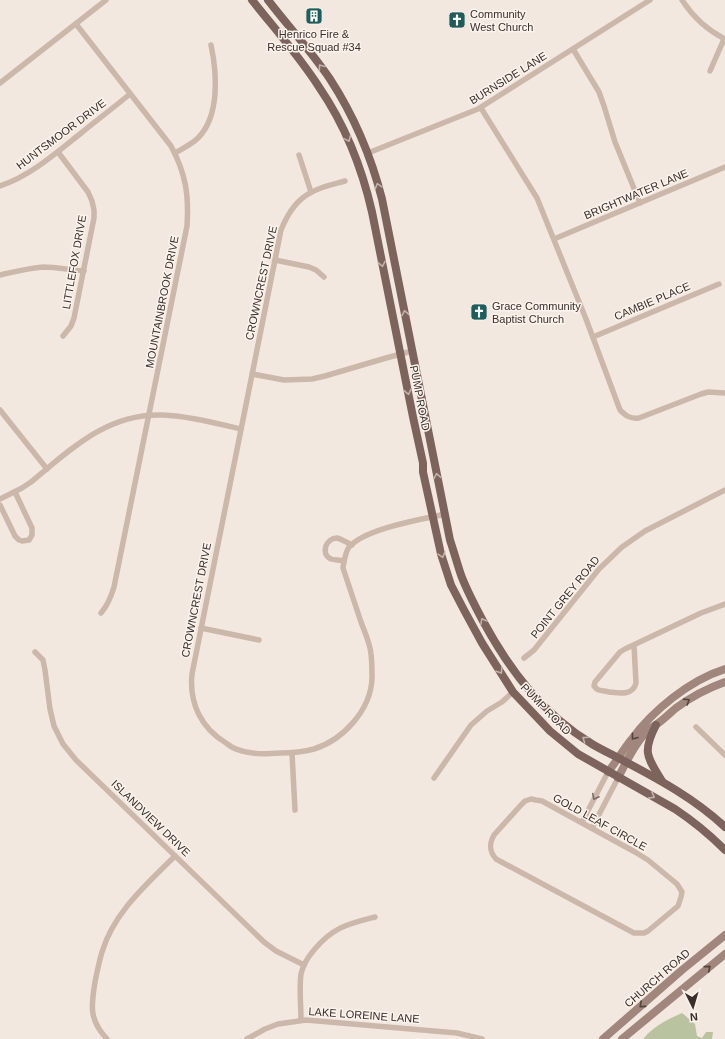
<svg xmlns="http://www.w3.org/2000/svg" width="725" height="1039" font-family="Helvetica,sans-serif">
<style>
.green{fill:#bac39f}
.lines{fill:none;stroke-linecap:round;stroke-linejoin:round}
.minor{stroke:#ccb7ab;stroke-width:5.5}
.secondary{stroke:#a0867c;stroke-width:8}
.primary{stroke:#7c635b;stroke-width:8}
.oneway{stroke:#c2b2ab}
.oneway2{stroke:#54443e}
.oneway3{stroke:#7c6c64}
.labels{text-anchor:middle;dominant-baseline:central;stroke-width:3;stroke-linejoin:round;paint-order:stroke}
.poi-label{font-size:11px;fill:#3a2e2a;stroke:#fbf3ec;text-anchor:start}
.street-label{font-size:11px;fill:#3a2e2a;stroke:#fbf3ec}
</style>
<rect width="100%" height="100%" fill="#f3e8e0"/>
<!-- green -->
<path class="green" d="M682,1013L695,1024L697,1036L702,1038L706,1032H713L712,1039H644V1038C655,1025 667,1020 682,1013Z"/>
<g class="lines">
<!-- minor -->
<g class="minor">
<path d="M682,0C693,17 707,30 725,39"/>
<path d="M76,24L171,146C186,174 189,195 187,226L114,587C111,597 108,605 101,613"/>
<polyline points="573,49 599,92 604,106 615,142 640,203"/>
<polyline points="710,71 724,39"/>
<polyline points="0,83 106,0"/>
<path d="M481,108L537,198L586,319L620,410C626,416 630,419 639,418L701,394L708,392L725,393"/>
<polyline points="58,152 88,192 92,201 94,210 94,218 74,318 71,326 63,336"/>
<path d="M175,153C182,149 192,144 198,138C220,116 217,73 211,45"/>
<polyline points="368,153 478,109 650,0"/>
<polyline points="299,155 311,192"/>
<path d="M345,181C335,184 322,186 312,192C297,199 287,215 281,230L192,674C189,703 201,728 226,743C229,745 232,748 236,749C251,755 266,754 281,753C292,753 303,752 314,749C343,740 371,710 372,678C372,671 372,662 371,654C370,643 365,633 361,622C355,604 349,586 343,568C344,561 345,553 349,547C366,528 420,520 445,514"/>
<path d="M0,186C30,176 55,154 80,134C96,121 113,108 130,94"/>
<polyline points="554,239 725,167"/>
<polyline points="275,260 309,267 316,270 324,277"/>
<path d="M0,275C14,272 29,268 43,267C57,267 70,270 84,271"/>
<polyline points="593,337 719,284"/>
<polyline points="252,374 284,380 312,379 325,376 386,358 412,351"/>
<polyline points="0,410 47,469"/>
<path d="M0,499L22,488L31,482C70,450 107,413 162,415C188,416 215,423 241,429"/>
<polyline points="0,505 15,536 19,540 22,541 29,540 32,535 32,528 15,492"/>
<path d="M344,561C340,560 334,560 331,559C320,554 326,538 337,538C342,539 347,543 352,545"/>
<polyline points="201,628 259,640"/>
<path d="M634,645L636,683C633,696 619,693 609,692C606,691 602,691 599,690C597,690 595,687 594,686L595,682L620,652L625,649L701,613L725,604"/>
<polyline points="35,652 43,660 45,670 50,709 54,726 63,744 76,760 264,942 276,951 304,965"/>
<polyline points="524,658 534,650 599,569 622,547 645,531 725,490"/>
<polyline points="696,727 725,755"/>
<polyline points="292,753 295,810"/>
<polyline points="434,778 471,725 487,711 502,702 513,692"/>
<path d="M531,799L536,800L542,801L635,852L648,860L677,884L682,892L681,897L678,906L648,931L644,933H634L496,859C489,851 489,844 494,835L521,805L525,801Z"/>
<polyline points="582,822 608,772"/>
<polyline points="592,828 618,778"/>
<path d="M301,1020C301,1005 299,989 301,974C303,965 308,957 314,950C333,927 348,924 375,917"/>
<path d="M107,1039C89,1020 91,1006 95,982C97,972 99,962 102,952C114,912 147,884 175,856"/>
<polyline points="247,1039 265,1029 278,1024 306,1020 457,1033 482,1039"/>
</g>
<!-- secondary -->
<g class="secondary">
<path d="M608,772C616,762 623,750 631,740C653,710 690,680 725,669"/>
<path d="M618,778C626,762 635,744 647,731C650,728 654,726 657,724C664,719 670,713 676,708C691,697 708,688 725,682"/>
<polyline points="603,1039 682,970 725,935"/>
<polyline points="622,1039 725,954"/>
</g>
<!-- primary -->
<g class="primary">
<path d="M252,0C275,29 299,56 319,87C345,125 362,168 372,212L413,417L423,463V472L441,554L451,585L464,610L482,643L513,692L550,731L578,754L675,809C693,821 710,835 725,850"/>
<path d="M268,0C288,26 311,51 330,79C354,116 371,156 382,199L450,540C454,552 457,563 461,575C467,591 475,606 483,621C510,671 543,714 592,744C602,750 613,755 624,761C660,780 695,799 725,827"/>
<path d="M656,725C642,752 647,757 662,781"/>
</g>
</g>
<!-- one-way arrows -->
<defs><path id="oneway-chevron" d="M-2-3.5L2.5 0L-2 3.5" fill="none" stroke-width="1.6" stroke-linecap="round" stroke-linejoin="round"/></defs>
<g class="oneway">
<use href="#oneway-chevron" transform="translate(321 67) rotate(-126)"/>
<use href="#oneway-chevron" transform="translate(348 139) rotate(66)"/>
<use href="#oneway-chevron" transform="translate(378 186) rotate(-106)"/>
<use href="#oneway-chevron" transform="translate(382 264) rotate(79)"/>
<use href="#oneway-chevron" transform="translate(405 313) rotate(-101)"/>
<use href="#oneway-chevron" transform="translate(408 392) rotate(79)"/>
<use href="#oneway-chevron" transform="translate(437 476) rotate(-101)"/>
<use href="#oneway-chevron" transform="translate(442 555) rotate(74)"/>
<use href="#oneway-chevron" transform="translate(483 621) rotate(-119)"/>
<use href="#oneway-chevron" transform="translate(500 671) rotate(58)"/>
<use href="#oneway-chevron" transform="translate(585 739) rotate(-146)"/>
<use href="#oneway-chevron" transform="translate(652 796) rotate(28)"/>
</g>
<g class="oneway2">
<use href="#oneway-chevron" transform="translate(687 701) rotate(-32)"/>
<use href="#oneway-chevron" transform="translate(634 737) rotate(128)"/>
<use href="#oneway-chevron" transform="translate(708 968) rotate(-40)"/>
<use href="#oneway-chevron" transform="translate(642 1005) rotate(139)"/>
</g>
<use class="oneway3" href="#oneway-chevron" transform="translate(595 797) rotate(117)"/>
<!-- icons -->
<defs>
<g id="building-square" transform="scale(0.9)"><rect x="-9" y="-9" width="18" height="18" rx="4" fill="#1f5c5b" stroke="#fbf3ec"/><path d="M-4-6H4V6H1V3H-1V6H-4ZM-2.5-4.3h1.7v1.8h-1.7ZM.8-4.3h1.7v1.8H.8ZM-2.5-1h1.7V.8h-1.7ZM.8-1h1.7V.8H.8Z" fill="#fff"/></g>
<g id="church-square" transform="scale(0.9)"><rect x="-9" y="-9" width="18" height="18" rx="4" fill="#1f5c5b" stroke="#fbf3ec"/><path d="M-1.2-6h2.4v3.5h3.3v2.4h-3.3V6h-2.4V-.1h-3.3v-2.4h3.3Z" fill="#fff"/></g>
</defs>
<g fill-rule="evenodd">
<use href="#building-square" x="314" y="16"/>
<use href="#church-square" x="457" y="20"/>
<use href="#church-square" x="479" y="312"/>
</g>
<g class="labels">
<!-- poi labels -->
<g class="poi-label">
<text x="470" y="14">Community<tspan x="470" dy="13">West Church</tspan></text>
<text x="314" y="34" text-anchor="middle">Henrico Fire &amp;<tspan x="314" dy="13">Rescue Squad #34</tspan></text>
<text x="492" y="306">Grace Community<tspan x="492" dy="13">Baptist Church</tspan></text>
</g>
<!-- street labels -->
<g class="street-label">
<text transform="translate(508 78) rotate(-32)">BURNSIDE LANE</text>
<text transform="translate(61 134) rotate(-37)">HUNTSMOOR DRIVE</text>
<text transform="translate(636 194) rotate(-23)">BRIGHTWATER LANE</text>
<text transform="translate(74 262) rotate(-80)">LITTLEFOX DRIVE</text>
<text transform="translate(261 283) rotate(-78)">CROWNCREST DRIVE</text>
<text transform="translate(652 301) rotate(-23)">CAMBIE PLACE</text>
<text transform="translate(162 302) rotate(-79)">MOUNTAINBROOK DRIVE</text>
<text transform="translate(420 398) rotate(79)">PUMP ROAD</text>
<text transform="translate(565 597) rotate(-51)">POINT GREY ROAD</text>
<text transform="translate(196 600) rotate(-79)">CROWNCREST DRIVE</text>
<text transform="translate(546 709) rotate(46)">PUMP ROAD</text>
<text transform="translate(151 818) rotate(44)">ISLANDVIEW DRIVE</text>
<text transform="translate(600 822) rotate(29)">GOLD LEAF CIRCLE</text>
<text transform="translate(657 978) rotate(-41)">CHURCH ROAD</text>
<text transform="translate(364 1015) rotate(4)">LAKE LOREINE LANE</text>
</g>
</g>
<!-- north arrow -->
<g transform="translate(693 1007) rotate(175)" stroke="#fbf3ec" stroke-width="3" paint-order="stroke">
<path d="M0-3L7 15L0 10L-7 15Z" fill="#3a2e2a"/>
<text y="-6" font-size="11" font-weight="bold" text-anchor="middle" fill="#3a2e2a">N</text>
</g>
</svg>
